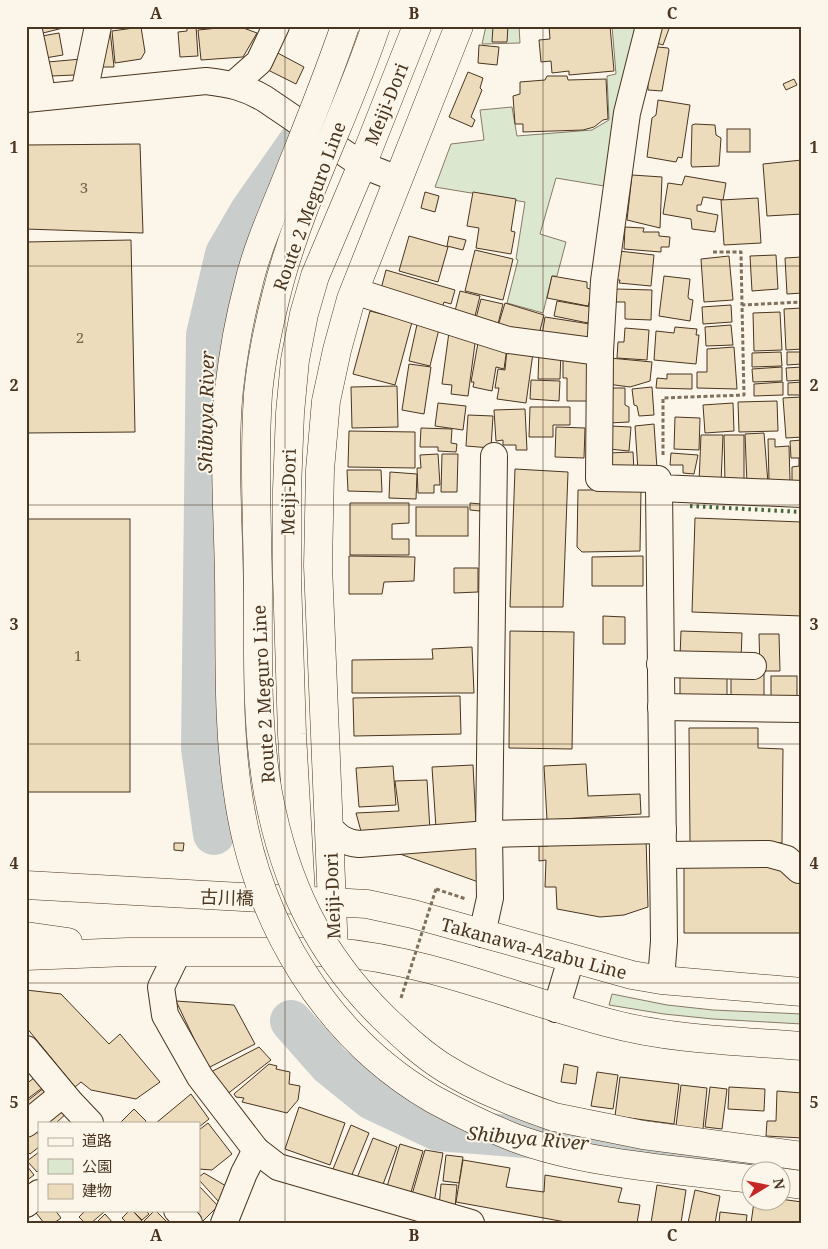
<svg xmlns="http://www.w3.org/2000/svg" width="828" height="1249" font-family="'Noto Serif','Noto Sans JP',serif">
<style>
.green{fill:#dce7d0;stroke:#887966}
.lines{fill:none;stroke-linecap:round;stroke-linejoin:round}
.river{stroke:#c9cecd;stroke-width:42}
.building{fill:#ecdcbc;stroke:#4a3520}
.minor-casing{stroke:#4a3520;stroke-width:28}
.major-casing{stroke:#4a3520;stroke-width:29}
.highway-casing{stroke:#4a3520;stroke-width:29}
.path{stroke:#7f6f5c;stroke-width:3;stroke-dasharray:4 2.5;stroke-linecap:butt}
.minor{stroke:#fbf6e9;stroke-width:26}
.major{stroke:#fbf6e9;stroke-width:28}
.highway{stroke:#fbf6e9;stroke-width:28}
.highway-bridge-casing{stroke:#4a3520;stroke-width:29;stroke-linecap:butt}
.path-bridge{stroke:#7f6f5c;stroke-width:3;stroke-dasharray:4 2.5;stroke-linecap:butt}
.highway-bridge{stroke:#fbf6e9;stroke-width:28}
.hedge{stroke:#436837;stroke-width:4;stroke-dasharray:2.5 4;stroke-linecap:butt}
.grid{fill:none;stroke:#4a3520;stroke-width:1;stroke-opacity:0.55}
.labels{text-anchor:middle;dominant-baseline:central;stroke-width:4;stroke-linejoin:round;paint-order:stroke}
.number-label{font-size:15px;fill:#725f47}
.street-label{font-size:18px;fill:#4a3520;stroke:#fbf6e9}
.water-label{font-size:19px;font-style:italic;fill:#4a3520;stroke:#fbf6e9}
.neatline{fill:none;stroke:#4a3520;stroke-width:2}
.grid-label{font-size:16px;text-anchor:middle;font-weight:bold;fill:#4a3520}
</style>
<rect width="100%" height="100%" fill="#fbf6e9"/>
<!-- green -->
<g class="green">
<polygon points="486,26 519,26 520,43 482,44"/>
<polygon points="612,26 641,26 610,187 556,178 540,234 566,242 557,276 552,276 543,313 507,303 518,260 516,259 525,202 435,187 451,144 484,140 480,110 512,107 517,136 592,130 609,120 607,76 616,74"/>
<polygon points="612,994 667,1005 713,1010 802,1014 802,1024 713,1019 664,1014 609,1005"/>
</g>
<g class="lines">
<!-- river -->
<g class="river">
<polyline points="214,834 202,748 207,335 226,254 251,211 303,137"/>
<polyline points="291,1021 330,1065 372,1099 438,1130 575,1141 802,1173"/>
</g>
</g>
<!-- building -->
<g class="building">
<polygon points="38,26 63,26 63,28 39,34"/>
<polygon points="187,26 196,26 198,56 180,57 178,32 187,31"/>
<polygon points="238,26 257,33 243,57 201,60 198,30"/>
<polygon points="493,26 508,26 507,42 492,42"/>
<polygon points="549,26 610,26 614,71 569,75 569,71 552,73 551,61 541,62 539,40 550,39"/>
<polygon points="653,26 670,26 663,45 650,41"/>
<polygon points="141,27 145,52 141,59 115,63 112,31"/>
<polygon points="110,30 114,67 101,67"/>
<polygon points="59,33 63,55 45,58 42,36"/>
<polygon points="479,45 499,47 497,65 478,63"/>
<polygon points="647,46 668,48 669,50 662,91 648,90"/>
<polygon points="274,51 304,67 296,84 266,69"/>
<polygon points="81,59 75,75 51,76 48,62"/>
<polygon points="468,72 483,78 480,88 482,90 471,117 475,120 472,127 449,117"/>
<polygon points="547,76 567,76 568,80 606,79 608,119 603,120 594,127 583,130 523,132 523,124 515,124 513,96 520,94 520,82 545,80"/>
<polygon points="794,79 797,85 786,90 783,84"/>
<polygon points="658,100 690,105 682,158 678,157 676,162 647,157 652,118 656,115"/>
<polygon points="695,124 715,125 716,135 721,138 719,166 692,167 691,164 692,125"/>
<rect x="727" y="129" width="23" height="23"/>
<polygon points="140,144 143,233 26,229 26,145"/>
<polygon points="802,160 802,214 767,216 763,164"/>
<polygon points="632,175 662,177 660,228 627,220"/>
<polygon points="685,176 726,183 723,200 703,197 701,205 697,205 697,211 718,215 715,232 692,229 691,219 663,214 668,183 682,185"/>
<polygon points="425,192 439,196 435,212 421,208"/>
<polygon points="473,192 516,199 511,231 515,232 511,254 476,248 479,228 467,226"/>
<polygon points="758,198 761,243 724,245 721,200"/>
<polygon points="625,227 644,228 643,232 659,232 659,236 670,237 669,247 661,247 661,252 624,249"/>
<polygon points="409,236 448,247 438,282 399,271"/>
<polygon points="449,236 466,240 463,250 447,246"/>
<polygon points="131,240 135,432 26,433 26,242"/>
<polygon points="475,250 513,259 503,300 465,291"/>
<polygon points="619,251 654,255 651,286 619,283 620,280 616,280"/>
<polygon points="776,255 778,289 752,291 750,256"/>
<polygon points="729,256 733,300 704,302 701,259"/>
<polygon points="802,257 802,293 787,294 785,258"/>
<polygon points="386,270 455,290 451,304 444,302 441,311 380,293"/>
<polygon points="552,276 587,282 587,288 593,290 588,306 547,298"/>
<polygon points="664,276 690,279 688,297 689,299 693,300 690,321 659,316"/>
<polygon points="616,289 652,290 651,320 625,319 625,302 616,302"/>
<polygon points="460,291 480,296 473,324 453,319"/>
<polygon points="481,299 503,304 498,324 476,318"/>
<polygon points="557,301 591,307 588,323 554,316"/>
<polygon points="505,303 544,315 538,338 498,326"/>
<polygon points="731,305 732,322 703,324 702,307"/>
<polygon points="802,308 802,349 786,350 784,309"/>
<polygon points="370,311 412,322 395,385 353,374"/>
<polygon points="780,312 782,350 754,351 753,313"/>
<polygon points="545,317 590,324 587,343 542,335"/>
<polygon points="418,320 440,325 430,366 409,361"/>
<polygon points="731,325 733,345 706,346 705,327"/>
<polygon points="675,327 697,329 696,335 699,335 696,364 654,360 656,331 674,333"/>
<polygon points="625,328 649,330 647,360 617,358 618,342 624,342"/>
<polygon points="449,332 476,336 468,396 451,394 452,385 442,384"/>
<polygon points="478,343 507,348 504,369 496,367 492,391 473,387 474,382 471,382"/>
<polygon points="734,347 737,389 697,388 697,372 707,372 707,349"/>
<polygon points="507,349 533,353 526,403 497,399 499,388 495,388 498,369 505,370"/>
<polygon points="539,352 561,352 560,379 538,379"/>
<polygon points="781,352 782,366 752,367 752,353"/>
<polygon points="787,352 802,352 802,364 787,365"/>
<polygon points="563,356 590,356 590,401 567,401 567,378 563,378"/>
<polygon points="610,358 652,362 650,381 630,387 607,384"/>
<polygon points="409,364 431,367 424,414 402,410"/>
<polygon points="782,367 782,381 753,382 752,369"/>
<polygon points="802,367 802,380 787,381 786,368"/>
<polygon points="667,374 692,374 692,389 656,388 657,378 667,379"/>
<polygon points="531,380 560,381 559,401 530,399"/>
<polygon points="783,382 783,395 754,396 754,384"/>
<polygon points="802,382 802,395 788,395 788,383"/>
<polygon points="397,386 398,427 352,428 351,387"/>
<polygon points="652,387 654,415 639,416 637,406 634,405 632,389"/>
<polygon points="613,388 625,388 625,405 629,407 629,422 608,423"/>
<polygon points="802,397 802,437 786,438 783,398"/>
<polygon points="777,401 778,431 739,432 738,402"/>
<polygon points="438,403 466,406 463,430 435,426"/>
<polygon points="733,403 734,431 705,433 703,405"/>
<polygon points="530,407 570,407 570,425 553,425 553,437 529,437"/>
<polygon points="525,409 527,450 516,450 516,445 503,445 503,440 496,441 494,410"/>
<polygon points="468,415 493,416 491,448 466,446"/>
<polygon points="675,417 700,418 699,450 674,449"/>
<polygon points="654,424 657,469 638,471 635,426"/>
<polygon points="610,426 631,427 629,451 609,449"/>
<polygon points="556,427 585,428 584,458 555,457"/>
<polygon points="421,428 452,429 451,443 457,444 456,452 438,451 438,447 420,447"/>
<polygon points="349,431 415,432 415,468 348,467"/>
<polygon points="764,433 768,483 747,484 745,434"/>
<polygon points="701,435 723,435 721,483 699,482"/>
<polygon points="724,435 744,435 744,483 725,483"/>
<polygon points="768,439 775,439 775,447 789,446 790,481 769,481"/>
<polygon points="802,440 802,486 792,486 792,467 799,466 799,458 791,458 790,441"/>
<polygon points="633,452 634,471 609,472 608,453"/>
<polygon points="671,453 698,455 694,474 683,473 683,465 670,465"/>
<polygon points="438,454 440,485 434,485 434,493 418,493 417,468 421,468 420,455"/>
<polygon points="442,454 458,454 457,492 441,492"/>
<polygon points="515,469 568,472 563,607 510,607"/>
<polygon points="347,470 381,470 382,492 348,491"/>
<polygon points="390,472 417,474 416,499 389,498"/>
<polygon points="578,490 641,490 640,551 582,552 577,547"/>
<polygon points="350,503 409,503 409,523 392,524 392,539 409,539 409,555 350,555"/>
<polygon points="470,503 481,504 480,511 470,510"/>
<rect x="416" y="507" width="52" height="29"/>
<polygon points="695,518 802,522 802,616 692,612"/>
<rect x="26" y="519" width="104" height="273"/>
<polygon points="349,556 415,557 414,581 384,582 382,594 349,594"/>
<polygon points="643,556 643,586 592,586 592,557"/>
<polygon points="454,568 478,568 478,592 454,593"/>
<polygon points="603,616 625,617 625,644 603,644"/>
<polygon points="510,631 574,632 572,749 509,748"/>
<polygon points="681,631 742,633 741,660 680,657"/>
<polygon points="759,634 779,634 780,671 760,671"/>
<polygon points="472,647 474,693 352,693 352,660 433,659 432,649"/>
<polygon points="680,670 727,671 727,701 680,701"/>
<polygon points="731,674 764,674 764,701 731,700"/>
<rect x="771" y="676" width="26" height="26"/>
<polygon points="460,696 461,734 354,736 353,698"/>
<polygon points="689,728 758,728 758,748 783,749 782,843 690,842"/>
<polygon points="586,764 588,796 640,794 641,814 547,820 544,766"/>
<polygon points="473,765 476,825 436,828 432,767"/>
<polygon points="393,766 396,805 359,807 356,768"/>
<polygon points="427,780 430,831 362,835 356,813 399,811 395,781"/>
<polygon points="646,838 648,907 624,915 600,917 557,909 556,887 545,887 546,860 539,861 539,846 548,846 548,840"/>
<polygon points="482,841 484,884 400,854 400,847"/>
<polygon points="174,843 184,843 183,851 174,850"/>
<polygon points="684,863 779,864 802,877 802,933 684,933"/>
<polygon points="26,990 61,994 109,1044 120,1034 160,1082 136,1099 91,1090 81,1082 75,1087 26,1027"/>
<polygon points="176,1001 234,1005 255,1044 208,1068"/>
<polygon points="259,1047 271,1060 226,1095 209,1073"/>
<polygon points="269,1064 277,1066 276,1069 290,1072 289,1084 300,1086 298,1100 287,1113 242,1102 244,1098 236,1097 234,1094"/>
<polygon points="564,1064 578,1067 576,1084 561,1082"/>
<polygon points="597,1072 618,1075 613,1109 591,1106"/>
<polygon points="620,1077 679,1084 674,1124 615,1116"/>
<polygon points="34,1078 42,1088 26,1100 26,1084"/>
<polygon points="681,1085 707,1088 703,1129 676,1126"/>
<polygon points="710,1087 727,1089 722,1129 705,1127"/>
<polygon points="729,1087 765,1089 764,1111 728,1109"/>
<polygon points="44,1088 52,1098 26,1119 26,1102"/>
<polygon points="777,1091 802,1093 802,1138 766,1136 767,1121 776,1121"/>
<polygon points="191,1094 209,1119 199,1127 199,1123 156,1123"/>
<polygon points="56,1101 67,1113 56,1123 39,1123"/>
<polygon points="299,1107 345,1123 330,1165 285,1149"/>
<polygon points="134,1109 146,1121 145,1123 120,1123"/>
<polygon points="208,1123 232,1154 212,1170 199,1169 199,1130"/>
<polygon points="351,1125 369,1133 351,1177 333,1169"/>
<polygon points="31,1126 39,1135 39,1147 30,1154 26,1150 26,1130"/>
<polygon points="373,1138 397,1147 382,1187 357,1178"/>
<polygon points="400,1144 423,1151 409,1199 385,1193"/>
<polygon points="425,1150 443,1153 434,1203 411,1198"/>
<polygon points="39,1152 39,1170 37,1172 27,1161"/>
<polygon points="446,1155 463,1157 459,1183 443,1181"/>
<polygon points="463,1160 510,1168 506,1187 544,1192 545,1175 622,1188 618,1202 640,1205 637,1223 571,1223 456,1202"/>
<polygon points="27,1166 34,1175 26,1181 26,1167"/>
<polygon points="204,1173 226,1186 219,1202 199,1180 199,1177"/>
<polygon points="441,1184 457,1185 455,1208 439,1207"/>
<polygon points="657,1185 686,1190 681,1223 651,1223"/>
<polygon points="200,1187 218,1206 202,1222 191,1210 199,1210 199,1189"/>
<polygon points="695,1190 720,1196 715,1223 688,1223"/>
<polygon points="780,1199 802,1202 802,1223 751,1223 754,1202 780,1202"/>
<polygon points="33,1209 55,1210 61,1218 54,1223 44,1223"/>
<polygon points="86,1210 102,1210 104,1212 91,1223 85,1223 79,1217"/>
<polygon points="130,1210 132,1210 143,1222 127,1223 122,1218"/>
<polygon points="132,1210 145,1210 149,1214 142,1220"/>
<polygon points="155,1210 167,1222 142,1223"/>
<polygon points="720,1212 747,1215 746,1223 719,1223"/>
<polygon points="105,1214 113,1223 96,1223"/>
</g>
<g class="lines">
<!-- minor casing -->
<g class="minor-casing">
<g id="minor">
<polyline points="28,26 43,97"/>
<polyline points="649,26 627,113 604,281 600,352 599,478 658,479 659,488 802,494"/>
<polyline points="233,85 259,62 276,26"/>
<polyline points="84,93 98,26"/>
<path d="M26,99L206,81C230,84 245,87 265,99L362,165L398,179"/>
<polyline points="354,291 508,340 600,352"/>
<polyline points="659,488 663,855 664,941 661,980"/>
<polyline points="660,664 753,666"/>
<polyline points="661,707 802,709"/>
<path d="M329,827C338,837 345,843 359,844L489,834L663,830"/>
<polyline points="663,855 769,854 787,859 799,870"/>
<polyline points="482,934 490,898 489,834 494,456"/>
<polyline points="178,952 161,987 165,1015 200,1077 256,1150 278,1167 471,1223"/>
<polyline points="556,1009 571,959"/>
<polyline points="26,1049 71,1103 90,1123"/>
<polyline points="26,1124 63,1094"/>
<polyline points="26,1204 39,1193"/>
<polyline points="177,1210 189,1223"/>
<polyline points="224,1223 244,1173 256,1150"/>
</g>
</g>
<!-- major casing -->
<g class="major-casing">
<g id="major">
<polyline points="26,885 367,904 413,914 632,975 661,980 802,992"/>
<polyline points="301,894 292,734 287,578 287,489 290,413 295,360 304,314 315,276 362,165 417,26"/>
<polyline points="26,936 68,942"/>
<polyline points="334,952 318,566 320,470 326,401 337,350 351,299 459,26"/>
<path d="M26,956L128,952H334C429,960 517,999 609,1023C672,1040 738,1041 802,1046"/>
</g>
</g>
<!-- highway casing -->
<g class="highway-casing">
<g id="highway">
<polyline points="554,1117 643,1135 802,1156"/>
<polyline points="780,1182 802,1185"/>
</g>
</g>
<!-- path -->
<g class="path">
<polyline points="713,252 741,252 742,305"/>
<polyline points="663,455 663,398 744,395 742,305 802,302"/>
<polyline points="436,889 466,899"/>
</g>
<!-- minor -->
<use href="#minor" class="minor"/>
<!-- major -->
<use href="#major" class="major"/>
<!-- highway -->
<use href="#highway" class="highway"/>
<!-- highway-bridge casing -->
<g class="highway-bridge-casing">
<g id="highway-bridge">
<path d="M345,26C328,76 308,125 289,173C274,211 257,247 248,286C239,320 233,355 229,389C223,451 228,515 229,577C230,651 227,728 239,801C258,923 325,1036 433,1099C459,1113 487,1127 515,1138C588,1165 673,1169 750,1179"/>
<path d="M376,26C346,117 299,202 276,296C268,328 261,361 258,394C254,456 257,519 258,582C258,652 256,724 268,793C285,883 318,953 383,1017C403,1036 423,1055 446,1069C480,1090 517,1104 554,1117"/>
</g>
</g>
<!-- path-bridge -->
<polyline class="path-bridge" points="401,998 436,889"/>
<!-- highway-bridge -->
<use href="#highway-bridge" class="highway-bridge"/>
<!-- hedge -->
<polyline class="hedge" points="690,506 802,512"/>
</g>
<!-- grid -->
<path class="grid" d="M285,26V1223M543,26V1223M26,266H802M26,505H802M26,744H802M26,983H802"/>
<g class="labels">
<!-- number labels -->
<g class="number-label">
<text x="84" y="187">3</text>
<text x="80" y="337">2</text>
<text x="78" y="655">1</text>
</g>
<!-- street labels -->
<g class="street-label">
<text transform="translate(386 104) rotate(-68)">Meiji-Dori</text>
<text transform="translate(309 206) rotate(-70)">Route 2 Meguro Line</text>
<text transform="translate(288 492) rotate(-89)">Meiji-Dori</text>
<text transform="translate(263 694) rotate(-93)">Route 2 Meguro Line</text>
<text transform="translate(332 896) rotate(-92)">Meiji-Dori</text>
<text transform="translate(227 897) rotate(2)">古川橋</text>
<text transform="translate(534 948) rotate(15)">Takanawa-Azabu Line</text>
</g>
<!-- water labels -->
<g class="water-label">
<text transform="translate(206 412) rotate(-89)">Shibuya River</text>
<text transform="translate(528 1138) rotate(5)">Shibuya River</text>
</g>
</g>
<!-- border -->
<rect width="828" height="1249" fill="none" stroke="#fbf6e9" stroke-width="55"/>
<!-- legend -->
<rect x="38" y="1122" width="162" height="90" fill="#fbf6e9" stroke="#b4a999"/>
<rect x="48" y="1138" width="25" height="8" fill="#fbf6e9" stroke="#b4a999"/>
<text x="82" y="1146" font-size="15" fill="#4a3520">道路</text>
<rect x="48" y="1159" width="25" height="15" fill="#dce7d0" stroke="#b4a999"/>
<text x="82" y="1172" font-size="15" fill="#4a3520">公園</text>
<rect x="48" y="1184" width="25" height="15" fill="#ecdcbc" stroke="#b4a999"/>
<text x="82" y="1196" font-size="15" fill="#4a3520">建物</text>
<!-- north arrow -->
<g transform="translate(766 1186) rotate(80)"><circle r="24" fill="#fbf6e9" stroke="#b4a999"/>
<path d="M0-4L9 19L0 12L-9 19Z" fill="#c62828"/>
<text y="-8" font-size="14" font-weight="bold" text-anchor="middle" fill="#4a3520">N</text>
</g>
<rect x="28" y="28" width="772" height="1194" class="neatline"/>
<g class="grid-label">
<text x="156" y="19">A</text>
<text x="414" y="19">B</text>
<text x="672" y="19">C</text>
<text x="14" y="153">1</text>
<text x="814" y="153">1</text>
<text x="14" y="391">2</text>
<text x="814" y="391">2</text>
<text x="14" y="630">3</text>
<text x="814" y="630">3</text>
<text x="14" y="869">4</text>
<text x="814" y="869">4</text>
<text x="14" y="1108">5</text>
<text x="814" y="1108">5</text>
<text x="156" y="1241">A</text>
<text x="414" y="1241">B</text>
<text x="672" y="1241">C</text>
</g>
</svg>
